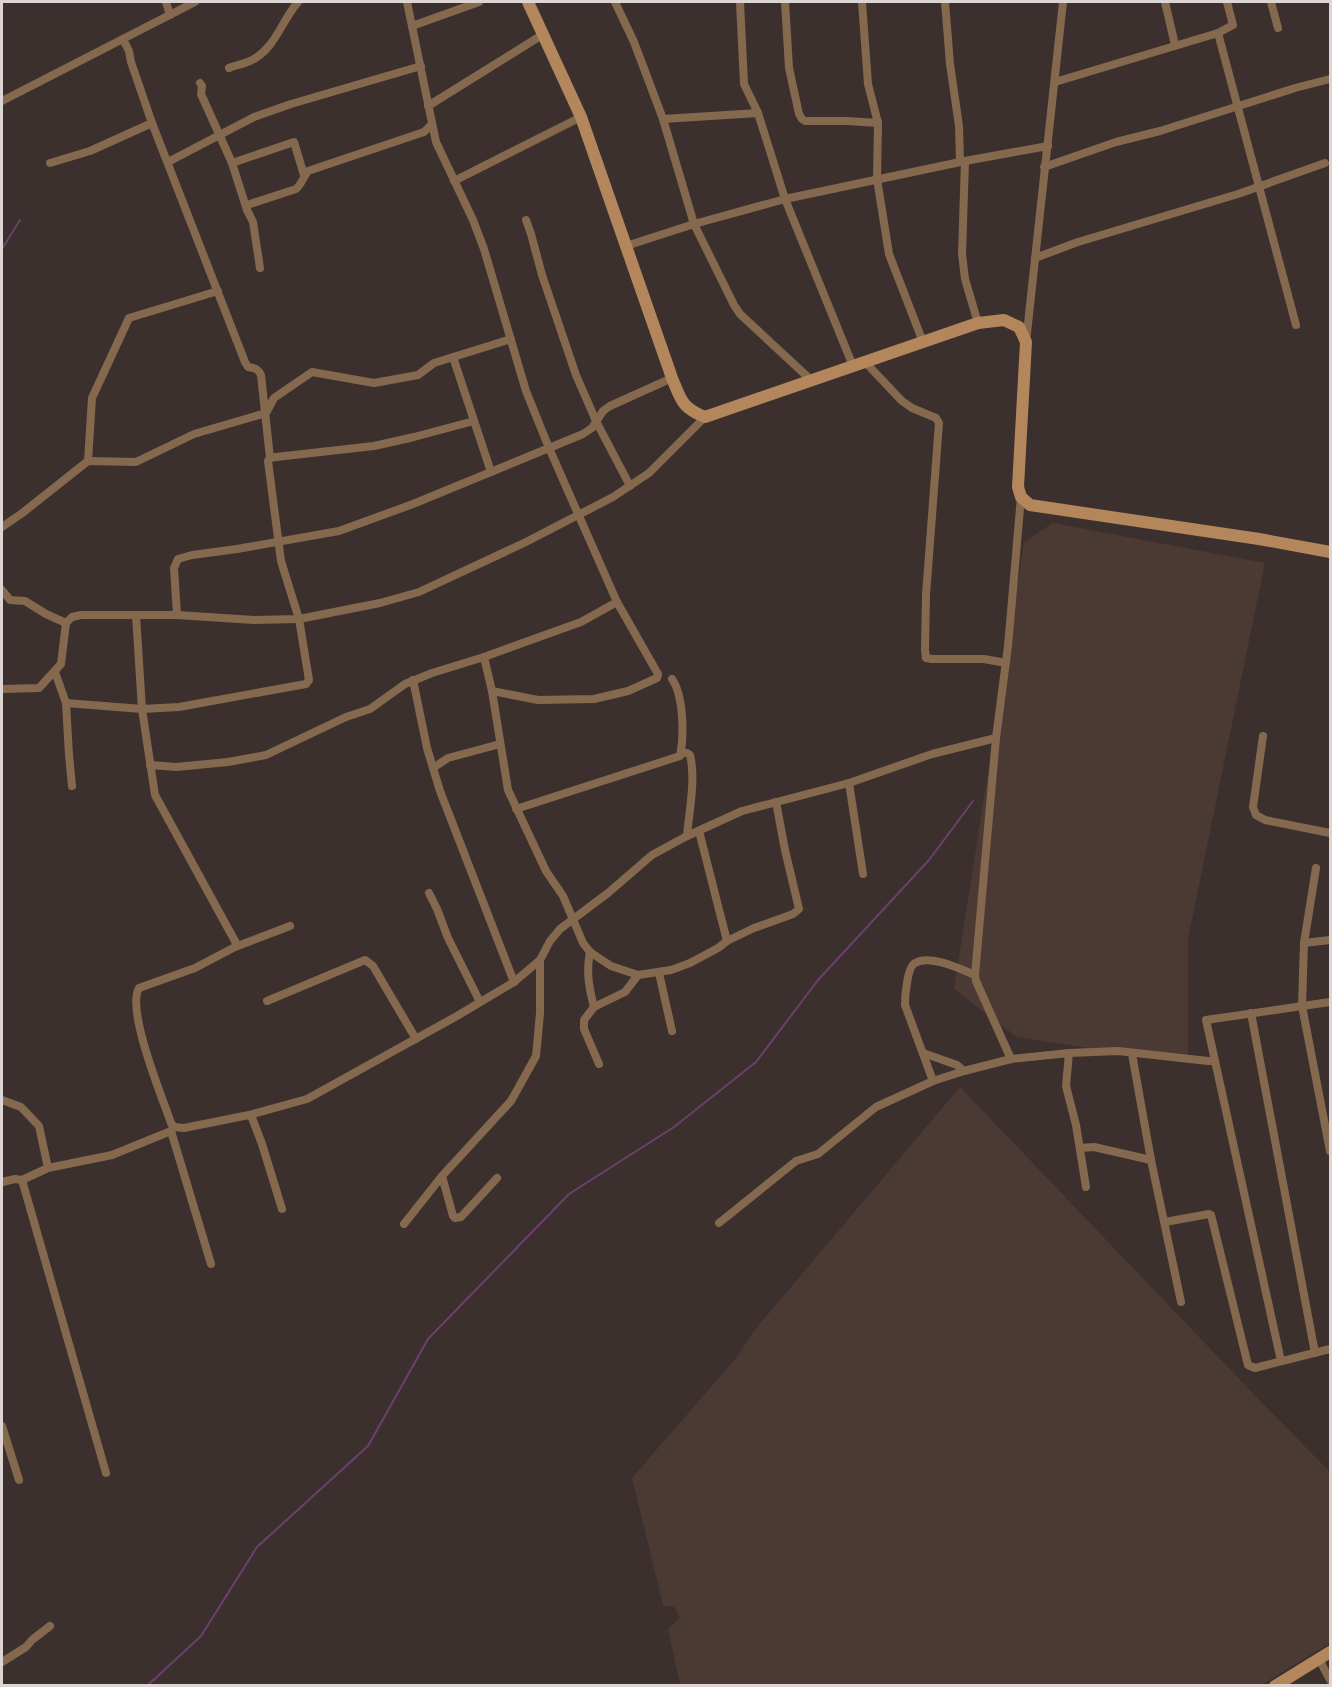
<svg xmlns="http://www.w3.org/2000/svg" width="1332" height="1687" font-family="Poppins,sans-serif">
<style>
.built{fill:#4b3934}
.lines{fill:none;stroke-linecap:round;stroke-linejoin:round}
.stream{stroke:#6c406a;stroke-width:2}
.street{stroke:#85694f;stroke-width:8}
.secondary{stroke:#b3865b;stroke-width:12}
</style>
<rect width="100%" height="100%" fill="#3c302e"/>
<!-- built -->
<g class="built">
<polygon points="1053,523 1265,563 1188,939 1188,1063 1017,1037 954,989 1024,542"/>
<polygon points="960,1087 1244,1384 1330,1472 1330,1643 1261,1685 680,1685 668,1629 680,1618 674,1607 663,1605 632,1478 737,1357 753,1332"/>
</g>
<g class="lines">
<!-- stream -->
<g class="stream">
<polyline points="2,249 20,220"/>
<polyline points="147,1686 201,1636 257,1547 368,1446 428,1339 569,1194 674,1127 756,1062 818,980 929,860 973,801"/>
</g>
<!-- street -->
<g class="street">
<polyline points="166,2 170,15"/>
<polyline points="407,2 436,142 473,220 484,249 526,391 549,448 617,602 658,674 657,678 628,691 594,699 538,700 492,691"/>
<polyline points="615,2 634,42 663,119 694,224 734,305 740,314 811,380"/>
<polyline points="740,2 744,84 758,113 785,199 853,366"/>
<polyline points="785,2 789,68 799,114 802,119 805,121 847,121 878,123"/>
<polyline points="862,2 868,84 878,123 877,179 889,254 923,342"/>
<polyline points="945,2 950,64 959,126 960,162"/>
<polyline points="1165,2 1175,45"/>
<polyline points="1271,2 1278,28"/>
<polyline points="412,26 479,2"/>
<polyline points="1218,33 1296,325"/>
<path d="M123,39L129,51L131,62L152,123L245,362L248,367C255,368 258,369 261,375L270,458"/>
<path d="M229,68C236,65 245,64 252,60C275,49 282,20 298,2"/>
<polyline points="1055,82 1218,33 1233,25 1227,2"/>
<polyline points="200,83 202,86 201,94 232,163 247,210"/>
<polyline points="2,101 195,2"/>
<polyline points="428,106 542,35"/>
<polyline points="663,119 758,113"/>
<polyline points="965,161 962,254 965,279 978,323"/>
<polyline points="168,162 254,117 291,104 421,66"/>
<polyline points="50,163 90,151 152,123"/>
<polyline points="232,163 294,142 304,175"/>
<polyline points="1044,167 1116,142 1160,131 1295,88 1330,79"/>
<polyline points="454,181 581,117"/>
<polyline points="526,220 531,234 542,275 576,375 596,421 630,486"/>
<polyline points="626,246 694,224 785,199 965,161 1048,146"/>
<polyline points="1035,258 1078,242 1238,194 1325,163"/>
<path d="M260,268L253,222L247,210V205L296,189C302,184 303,177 308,171L424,132L431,125"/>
<polyline points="1026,342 1063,2"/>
<polyline points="453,357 491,472"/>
<polyline points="865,362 902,401 912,408 936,418 939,423 926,595 925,650 926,658 932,659 984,659 1006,663"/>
<polyline points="88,461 136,462 194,434 266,413 274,398 312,372 374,383 418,375 434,363 511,339"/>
<polyline points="2,527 21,514 88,461 92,398 129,318 218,291"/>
<polyline points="2,590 10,600 25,601 46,614 66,623"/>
<polyline points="136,615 142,709 155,795 236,943 235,947"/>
<polyline points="177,615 174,568 178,559 192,555 237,549 339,531 413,504 583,434 592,428 603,411 610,406 672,378"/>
<polyline points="484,657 492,691 508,790 546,871 563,896 583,943 590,952 611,966 638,975 671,970 690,963 718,948 727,941 699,831"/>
<polyline points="55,672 66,703 69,755 72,786"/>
<polyline points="413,680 427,748 440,791 514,982"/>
<polyline points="2,689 39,688 61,664 66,623 72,617 81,615 177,615 254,620 299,619 380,603 419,592 526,542 613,497 649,473 705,417"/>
<polyline points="66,703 142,709 179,707 306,684 309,680 299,619 281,561 268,461 270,458 276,457 374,446 414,437 474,421"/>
<polyline points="1263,736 1253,807 1256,815 1265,820 1330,833"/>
<path d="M682,753H687L690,755C696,779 689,812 687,836"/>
<polyline points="150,765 176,767 228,762 266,755 346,717 370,709 405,684 432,673 484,657 581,622 617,602"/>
<polyline points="433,768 448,758 500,744"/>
<polyline points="849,783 863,874"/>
<path d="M516,809L680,756C684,737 684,696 672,679"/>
<polyline points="1316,868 1304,943 1302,1006 1330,1151"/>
<polyline points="429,893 437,909 448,938 480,1002"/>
<path d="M290,926L235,947L195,968L139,988C126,1010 162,1097 171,1123L174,1127L184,1128L249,1115L307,1099L457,1016L514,982L540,960L550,941L560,929L608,893L652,855L687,836L742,811L849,783L932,754L996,738"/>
<polyline points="727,941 754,928 793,914 799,909 785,850 776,802"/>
<polyline points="1304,943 1330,940"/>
<path d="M590,952C586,972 589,988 594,1007"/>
<polyline points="659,973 672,1031"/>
<polyline points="267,1001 365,960 373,966 416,1039"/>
<polyline points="1251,1013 1315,1353"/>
<polyline points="923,1053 957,1065 964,1071"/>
<polyline points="1132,1054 1151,1160 1181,1302"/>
<polyline points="1011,1059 976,981 975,975 996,738 1008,646 1021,497"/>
<polyline points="599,1064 584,1029 584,1020 594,1007 625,992 638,975"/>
<path d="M933,1081L905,1005C905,997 907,967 915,963C930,954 960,969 975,975"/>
<polyline points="2,1100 21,1107 39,1126 48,1168"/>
<polyline points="251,1115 262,1144 282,1209"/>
<polyline points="174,1127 171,1131 211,1264"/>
<polyline points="1080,1148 1094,1147 1151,1160"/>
<polyline points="442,1176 453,1216 455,1218 461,1217 497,1178"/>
<polyline points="22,1180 106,1473"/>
<polyline points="2,1182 15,1179 22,1180 48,1168 112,1155 171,1131"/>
<polyline points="1086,1187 1076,1125 1066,1086 1069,1053 1118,1051 1208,1061 1215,1061"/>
<polyline points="1165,1222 1209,1214 1211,1215 1248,1365 1255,1368 1330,1349"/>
<polyline points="719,1223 796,1161 818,1154 876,1107 933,1081 964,1071 1011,1059 1069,1053"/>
<polyline points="404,1224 442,1176 511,1101 536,1056 540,1013 540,960"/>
<polyline points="1281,1361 1206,1020 1330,1002"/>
<polyline points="2,1426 19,1480"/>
<polyline points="1319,1659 1330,1680"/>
<polyline points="2,1662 26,1647 32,1640 50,1626"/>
</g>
<!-- secondary -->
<g class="secondary">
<path d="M528,2L581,117L672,378C681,400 682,408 705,417L978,323L1004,320L1019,327L1026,342L1018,487L1021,497L1030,505L1259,539L1330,552"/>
<polyline points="1275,1686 1330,1652"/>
</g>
</g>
<!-- border -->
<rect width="1332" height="1687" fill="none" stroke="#ddd5d3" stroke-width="6"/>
</svg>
